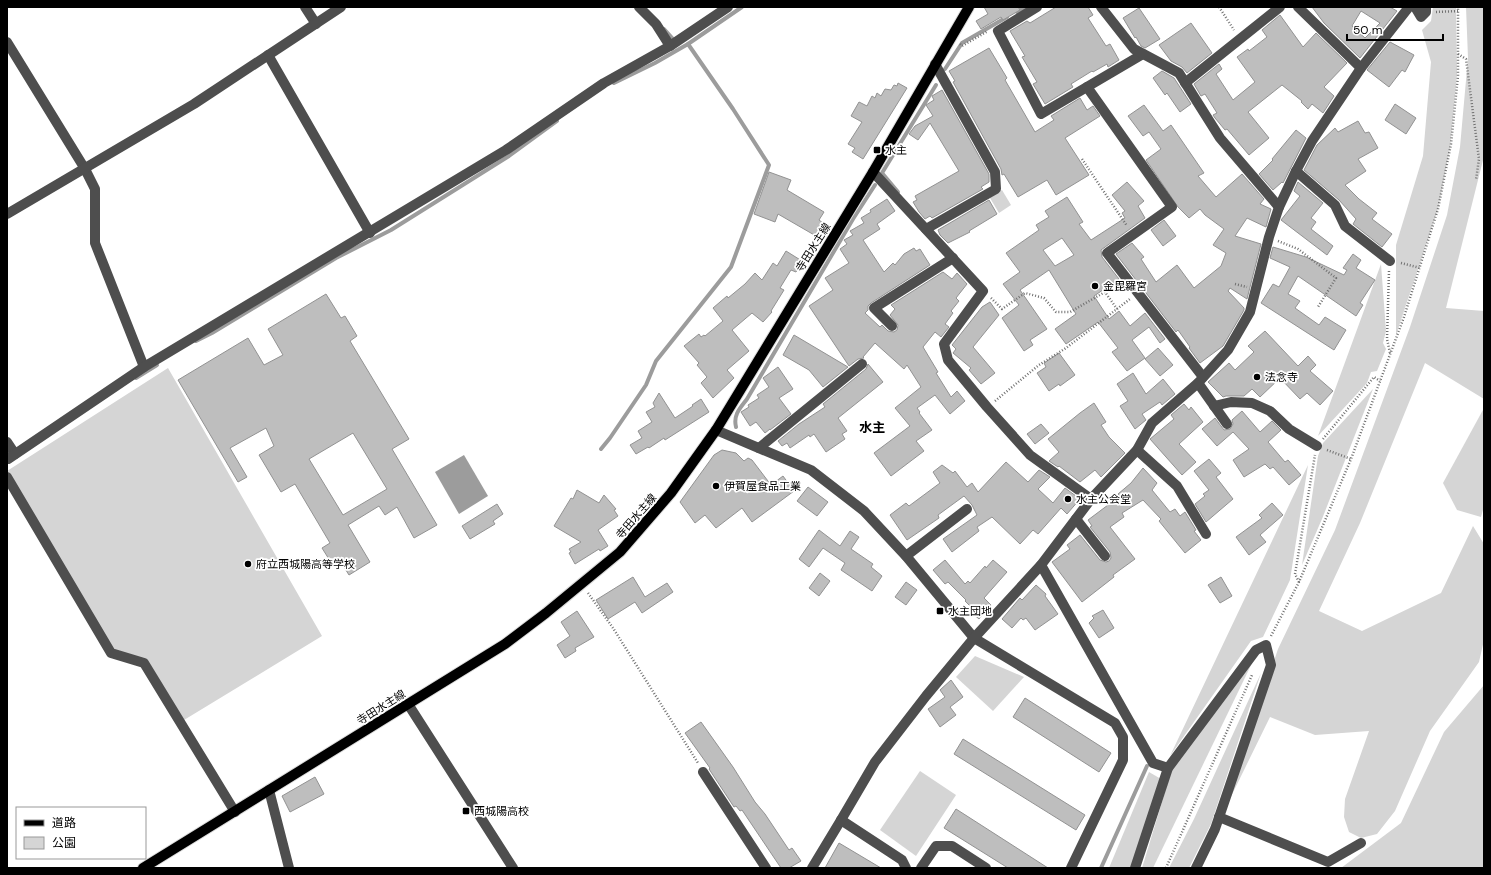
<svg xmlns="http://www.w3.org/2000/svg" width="1491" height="875" font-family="'DM Sans','Noto Sans JP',sans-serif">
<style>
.green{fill:#d5d5d5}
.water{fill:#9c9c9c}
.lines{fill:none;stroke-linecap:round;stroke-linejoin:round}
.stream{stroke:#9c9c9c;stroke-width:4}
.building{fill:#bebebe;stroke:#929292;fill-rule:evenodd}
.major-casing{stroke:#dbdbdb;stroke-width:12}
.path{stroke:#707070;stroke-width:2.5;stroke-dasharray:1 2;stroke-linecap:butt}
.minor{stroke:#4e4e4e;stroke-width:10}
.major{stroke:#000;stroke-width:10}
.poi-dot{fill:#000;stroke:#fff;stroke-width:1.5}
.labels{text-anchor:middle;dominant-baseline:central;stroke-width:3.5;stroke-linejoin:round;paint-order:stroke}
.poi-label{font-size:11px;fill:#000;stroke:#fff;text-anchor:start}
.street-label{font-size:11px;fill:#000;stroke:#fff}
.quarter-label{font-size:13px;font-weight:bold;fill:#000;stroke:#fff}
</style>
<rect width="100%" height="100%" fill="#fff"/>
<!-- green -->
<g class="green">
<polygon points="1433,7 1456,7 1457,74 1450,148 1438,209 1396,335 1396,245 1423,156 1431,62 1422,30 1431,21"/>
<polygon points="1466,7 1484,7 1484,156 1446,308 1484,311 1484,399 1425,363 1360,523 1319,611 1362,631 1441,593 1473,526 1484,544 1484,640 1479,662 1430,731 1395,811 1377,834 1361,838 1349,832 1344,817 1345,799 1369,731 1315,735 1270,717 1222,815 1278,649 1335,530 1410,327 1447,215 1460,147 1468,58"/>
<polygon points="1002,190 1011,205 999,213 990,198"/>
<polygon points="1381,264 1386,331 1383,343 1386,349 1377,371 1371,372 1367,383 1318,436"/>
<polygon points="168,368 322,636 184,720 148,661 114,651 7,471"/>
<polygon points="1373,389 1322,519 1302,565 1318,456 1323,443"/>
<polygon points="1484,408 1484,506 1481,517 1457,510 1443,483"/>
<polygon points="1308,465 1290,580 1263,637 1251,641 1170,756"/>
<polygon points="975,656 1024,677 993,711 956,677"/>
<polygon points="1254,659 1153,868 1142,868 1172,769"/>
<polygon points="1261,673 1211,824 1189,868 1169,868 1194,819"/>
<polygon points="1484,685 1484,868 1341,868 1401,823 1444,732"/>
<polygon points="920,771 956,795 916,856 880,830"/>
<polygon points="1149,772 1161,779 1133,868 1109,868"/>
</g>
<!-- water -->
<polygon class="water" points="464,455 488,496 459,514 435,472"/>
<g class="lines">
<!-- stream -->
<g class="stream">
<polyline points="1017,12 1025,7"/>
<polyline points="664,29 673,39"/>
<polyline points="945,69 962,43 1007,17"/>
<polyline points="614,83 655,63 688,44 742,7"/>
<polyline points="898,192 882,173 936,85"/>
<polyline points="196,341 212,333 336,258 391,230 509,156 557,121"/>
<polyline points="136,378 157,365"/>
<path d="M736,427C733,415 740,408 747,399L853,219L875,185"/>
<polyline points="601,449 610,438 646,385 656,361 731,267 769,165 733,109 688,44"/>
<polyline points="1101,868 1147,766"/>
</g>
</g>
<!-- building -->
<g class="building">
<polygon points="984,7 1018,7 1020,10 1003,20 1001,17 981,29 976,21 988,14"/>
<polygon points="1056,7 1088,7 1093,15 1088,18 1106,46 1110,44 1119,60 1108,67 1107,64 1093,72 1092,71 1071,84 1073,87 1045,104 1033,84 1037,82 1022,57 1025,56 1010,31 1027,21 1030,23"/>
<path d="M1312,7H1390L1397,11L1360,58L1324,23ZM1361,11L1380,23L1365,38L1352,26Z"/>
<polygon points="1139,8 1160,39 1145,48 1141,46 1136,37 1135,38 1123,18"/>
<polygon points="1280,15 1303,47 1316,33 1347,63 1324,87 1334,96 1323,113 1312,104 1308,109 1301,102 1302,101 1282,85 1248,112 1269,138 1249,155 1227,129 1225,130 1215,118 1213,115 1217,113 1205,94 1201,96 1194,84 1219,64 1222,69 1216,74 1233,100 1255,82 1237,57 1248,49 1249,51 1267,37 1262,30"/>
<polygon points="1191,23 1212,53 1187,73 1182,67 1171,61 1159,45"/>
<polygon points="1390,42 1414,55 1405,72 1402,70 1389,87 1367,70"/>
<polygon points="989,48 1007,78 1005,80 1035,132 1054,120 1051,116 1080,98 1087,110 1093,106 1100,116 1065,138 1089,175 1056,195 1047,180 1018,197 1004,174 1002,175 1001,169 953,82 955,81 949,71"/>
<polygon points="1162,71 1174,78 1191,104 1180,112 1167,93 1165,95 1153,78"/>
<polygon points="898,83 907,88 863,159 852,152 855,148 848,144 862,122 851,116 859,102 867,106 872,96 875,98 877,93 881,96 885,89 891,90 894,85 897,86"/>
<polygon points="942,90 989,174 989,182 981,187 983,189 932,218 930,216 925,219 919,212 913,202 917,200 915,196 959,171 930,123 918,140 909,134 915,126 933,116 926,105 934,100 932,96"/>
<polygon points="1395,104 1416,118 1406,134 1385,120"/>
<polygon points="1144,105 1163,131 1171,125 1204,173 1198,176 1216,197 1242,174 1264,199 1260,204 1271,209 1266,227 1247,218 1235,236 1261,244 1247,299 1230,288 1228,291 1244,308 1244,310 1223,346 1200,363 1189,348 1190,347 1178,330 1176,332 1116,254 1132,243 1144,257 1141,259 1156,282 1177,265 1194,288 1221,266 1226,253 1213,245 1224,229 1205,215 1200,209 1189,218 1178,207 1146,160 1161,149 1149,132 1143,136 1128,116"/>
<polygon points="1358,121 1365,133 1369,132 1378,148 1358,159 1366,171 1345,185 1359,199 1377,213 1372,219 1392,234 1382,247 1353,224 1356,219 1339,200 1304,170 1317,145 1335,128 1338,132"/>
<polygon points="1296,130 1306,138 1283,183 1282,182 1273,190 1259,174 1273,160 1272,159"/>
<polygon points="769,172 791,180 787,190 824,212 819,220 823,223 816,236 778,214 775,222 754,214"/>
<path d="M1127,182L1144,201L1138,206L1145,218L1101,250L1102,257L1119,279L1094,296L1109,319L1119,311L1130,326L1145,313L1165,339L1160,343L1149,327L1132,340L1145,358L1127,371L1112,352L1118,348L1098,322L1066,344L1055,329L1076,314L1049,270L1020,290L1047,329L1030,340L1033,345L1024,351L1002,318L1019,305L1003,284L1020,272L1006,253L1039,230L1036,225L1049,217L1045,211L1067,197L1083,222L1079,224L1091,240L1125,218L1122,213L1125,211L1112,195ZM1062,238L1074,255L1055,266L1043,250Z"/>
<polygon points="1298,182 1323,203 1311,218 1316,222 1311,229 1333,246 1327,255 1281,220 1300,196 1294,191"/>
<polygon points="887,199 895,211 877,224 880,229 863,240 884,272 893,263 895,265 904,254 914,248 916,251 920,249 930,265 871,303 868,306 868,310 865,313 880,327 882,325 888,331 894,332 897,330 898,325 890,315 895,309 891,305 943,272 952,279 957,273 967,284 956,298 959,301 951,311 953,313 945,324 949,327 941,337 935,332 923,347 938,372 936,373 951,397 957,391 965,401 950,414 935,395 917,408 920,412 919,413 932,430 916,441 924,451 891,476 874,453 910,426 895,408 921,387 907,365 904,369 875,343 863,357 864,358 858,359 849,366 809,306 833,290 825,278 849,263 840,249 847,244 844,240 853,235 850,231 864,223 861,218 871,212 870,210"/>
<polygon points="989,200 997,214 969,231 970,232 948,243 940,235 938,230"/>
<polygon points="1164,220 1176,236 1163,246 1151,230"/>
<polygon points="1273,247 1306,257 1344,275 1347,270 1343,268 1353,254 1361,260 1356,268 1375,280 1360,303 1363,305 1356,316 1298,276 1288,294 1300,301 1295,308 1319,325 1325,317 1346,330 1334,350 1261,303 1273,284 1279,287 1290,267 1270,258"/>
<polygon points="786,251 802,261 796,272 791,270 780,288 784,290 771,311 772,312 763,322 752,313 732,330 749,351 727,370 734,378 713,398 701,383 707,377 697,365 699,363 684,346 699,334 701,337 704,335 705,336 723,321 713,308 727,296 728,298 745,284 755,273 762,280 773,263 777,266"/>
<path d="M326,294L341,318L345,316L357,336L350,341L409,439L392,449L437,525L414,538L397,507L385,515L379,506L348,525L370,562L349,575L339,559L332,564L322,548L330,543L295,484L281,492L259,455L274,446L266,428L230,448L247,477L238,482L178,380L248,338L264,365L283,355L268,329ZM353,433L387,489L343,515L309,459Z"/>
<polygon points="990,302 999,315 973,347 995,373 981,384 969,370 971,368 953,353 956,349 952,345 982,307"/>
<polygon points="1265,331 1298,366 1308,356 1316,365 1310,371 1333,391 1320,405 1307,393 1300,399 1280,378 1260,397 1252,389 1244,396 1226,396 1223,397 1208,382 1229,363 1235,370 1254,352 1248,346"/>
<polygon points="794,335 848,367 823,387 809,370 783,355"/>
<polygon points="1158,348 1173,365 1160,376 1145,359"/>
<polygon points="1059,353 1075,375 1060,386 1059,384 1049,391 1037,373 1046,367 1044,363"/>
<polygon points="868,364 883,382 838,418 847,431 842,434 845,439 826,452 814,434 810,437 809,435 790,448 787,443 782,446 778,441 799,424 825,407 823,404 866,369"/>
<polygon points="778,367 793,389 779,398 791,414 770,430 770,429 765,433 756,422 750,426 741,412 749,407 748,405 759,398 757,395 769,387 763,378"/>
<polygon points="1133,373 1146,394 1163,379 1175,394 1162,405 1160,402 1142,414 1146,420 1135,429 1120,406 1128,401 1117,384"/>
<polygon points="659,393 675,418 693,406 692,405 701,399 709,412 665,440 664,438 649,448 648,447 636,454 630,445 642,438 638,431 652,422 646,412 655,407 653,403"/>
<polygon points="1094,403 1106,422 1101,425 1109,437 1125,453 1101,477 1095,470 1080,482 1059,466 1058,467 1049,461 1059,452 1048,439 1080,413"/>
<polygon points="1184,404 1189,410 1191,407 1203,422 1179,444 1196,462 1182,475 1150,439 1174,419 1171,415"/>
<polygon points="1242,411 1260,432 1272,421 1281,430 1268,442 1285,462 1288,460 1301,475 1289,485 1273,467 1270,469 1265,464 1244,477 1233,460 1249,449 1233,432 1217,446 1202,429 1215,418 1224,430 1230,429 1233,424 1232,420"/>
<polygon points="1041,424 1049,433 1035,444 1027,434"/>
<polygon points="722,450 736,453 744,461 748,458 752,460 771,485 783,476 794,491 752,522 742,508 716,528 705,515 695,523 680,502 714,455"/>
<polygon points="1209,459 1221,473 1216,477 1233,499 1206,522 1195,504 1205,496 1203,494 1209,490 1194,471"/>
<polygon points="1006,462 1028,482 1039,470 1050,477 1038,489 1053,503 1065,488 1080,499 1067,514 1061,508 1038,534 1033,530 1020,544 992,517 977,527 979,531 952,552 943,539 977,515 972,505 964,496 938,515 939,518 907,540 890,515 906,503 909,506 940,483 933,472 942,465 953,473 955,471 967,487 972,483 978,492"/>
<polygon points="1143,468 1157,483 1152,490 1170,512 1175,509 1180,516 1185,512 1196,530 1194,531 1201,540 1185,553 1159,521 1161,519 1143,500 1122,513 1124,517 1110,527 1135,559 1113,575 1114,577 1082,602 1052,562 1070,549 1067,545 1080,535 1100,560 1106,562 1109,561 1111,558 1110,552 1090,527 1092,526 1088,520 1120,496 1118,494 1131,483"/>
<polygon points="808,487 828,502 817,516 797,501"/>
<polygon points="577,490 599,503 604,495 616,509 614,510 618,516 598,530 608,546 600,551 599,549 575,564 569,553 571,552 569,549 581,542 554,526 571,498 573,499"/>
<polygon points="1272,503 1283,515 1260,535 1266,542 1249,555 1236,537 1262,518 1259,515"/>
<polygon points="497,504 503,514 493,521 495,524 470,539 462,526"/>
<polygon points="819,530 840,546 850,531 859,537 851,549 873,564 871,567 882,576 872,591 841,570 845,563 823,548 809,567 799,559"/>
<polygon points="945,560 965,584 968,581 970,583 985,566 986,568 993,560 1007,572 984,598 991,605 979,619 971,612 973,609 965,601 966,600 948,582 945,584 933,570"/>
<polygon points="820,573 830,581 819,596 809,588"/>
<polygon points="633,577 645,597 667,583 673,592 642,613 635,602 608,619 596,600"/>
<polygon points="1221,577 1232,596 1220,603 1208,585"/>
<polygon points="906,582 917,590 906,605 895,597"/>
<polygon points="1036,585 1046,594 1045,596 1058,614 1035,630 1026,618 1023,620 1021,618 1012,628 1002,619 1020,598 1022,600"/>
<polygon points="1103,610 1114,628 1099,638 1089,623 1094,618 1092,616"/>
<polygon points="577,611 594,637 575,648 576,651 565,658 557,645 570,636 561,622"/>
<polygon points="951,680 963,697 950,707 956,715 940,727 928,709 945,697 940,690"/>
<polygon points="1025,698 1111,753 1099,772 1013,717"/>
<polygon points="701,722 733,767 755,802 765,814 789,850 792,848 801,861 789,868 781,868 742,810 740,811 736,806 734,807 709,769 710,768 685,733"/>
<polygon points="963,739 1085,815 1076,830 954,754"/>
<polygon points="315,777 324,794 290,812 282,796"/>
<polygon points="956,809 1048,868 1008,868 944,828"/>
<polygon points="839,843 881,868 825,868"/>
</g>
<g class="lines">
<!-- major casing -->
<g class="major-casing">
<polyline id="major" points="143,868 505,644 546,613 620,552 671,493 716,430 873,172 969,7"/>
</g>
<!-- path -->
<g class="path">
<polyline points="1219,7 1234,30"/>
<polyline points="1436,12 1458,11"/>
<polyline points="960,44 962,46 988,31"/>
<polyline points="1458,54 1466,59 1479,159 1476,180"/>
<polyline points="1082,159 1127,226"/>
<polyline points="1278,241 1298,249 1336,278 1318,307"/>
<polyline points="1401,263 1420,268"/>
<polyline points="1389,271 1387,339 1390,353"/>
<polyline points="1235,284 1247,287"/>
<polyline points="991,298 1002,309 1025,293 1044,298 1056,312 1070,312 1105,292 1117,309"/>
<polyline points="995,401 1039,365 1066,348 1130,299"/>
<polyline points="1323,439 1374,377 1380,381"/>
<polyline points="1327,450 1351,459"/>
<polyline points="1299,582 1295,574 1315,455"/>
<polyline points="588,593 613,628 698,763"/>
<polyline points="1271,636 1299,582 1351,459 1404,317 1438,209 1451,144 1458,76 1458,7"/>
<polyline points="1166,868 1252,675"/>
</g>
<!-- minor -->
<g class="minor">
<polyline points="305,7 316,24"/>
<polyline points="639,7 656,24 670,46"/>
<polyline points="1037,7 998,31 1041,114 1143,54"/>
<polyline points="1101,7 1134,49 1179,73 1220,138 1279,207"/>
<polyline points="1298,7 1361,68"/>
<polyline points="1415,7 1421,17 1426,12 1426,7"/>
<polyline points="7,42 85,169 95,189 95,243 144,367"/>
<polyline points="268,55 370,233"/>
<polyline points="1185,83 1280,7"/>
<polyline points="1087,87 1172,207 1107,253 1203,377"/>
<polyline points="1296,171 1335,205 1345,226 1390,261"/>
<polyline points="873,172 983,291 944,344 948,360 987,407 1030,455 1091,499"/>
<polyline points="7,214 194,104 341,7"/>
<polyline points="926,229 996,189 995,172 935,64"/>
<polyline points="892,326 874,308 953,258"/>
<polyline points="1198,383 1227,424"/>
<polyline points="1214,406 1231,402 1252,403 1270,411 1289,429 1317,446"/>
<polyline points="716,430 811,470 864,511 906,556 974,638 1115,723 1123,737 1123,760 1071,868"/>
<polyline points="7,442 15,454"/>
<polyline points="759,448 862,364"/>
<polyline points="1137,450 1177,486 1206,534"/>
<polyline points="8,459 144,367 506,150 604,83 670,46 728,7"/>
<polyline points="7,477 111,653 144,663 235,812"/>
<polyline points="1076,519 1105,556"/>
<polyline points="906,556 967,509"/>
<polyline points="1041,565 1153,763 1168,768"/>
<polyline points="408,704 513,868"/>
<polyline points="703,772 766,868"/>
<polyline points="269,790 289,868"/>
<polyline points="1219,817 1328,862 1361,843"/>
<polyline points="841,820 902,860 906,868"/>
<polyline points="812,868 841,820 875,762 926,696 974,638 1041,565 1091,499 1137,450 1152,423 1198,383 1228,350 1250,312 1269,237 1279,207 1296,171 1312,141 1361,68 1409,7"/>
<polyline points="921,868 936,846 952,846 986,868"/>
<polyline points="1135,868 1168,768 1256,650 1266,645 1271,665 1215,829 1196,868"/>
</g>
<!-- major -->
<use href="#major" class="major"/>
</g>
<!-- markers -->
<g class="poi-dot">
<rect x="873" y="146" width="8" height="8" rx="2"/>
<circle cx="1095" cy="286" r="4"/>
<circle cx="1257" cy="377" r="4"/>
<circle cx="716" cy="486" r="4"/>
<circle cx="1068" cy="499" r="4"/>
<circle cx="248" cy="564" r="4"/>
<rect x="936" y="607" width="8" height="8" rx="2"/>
<rect x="462" y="807" width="8" height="8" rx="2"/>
</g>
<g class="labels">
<!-- poi labels -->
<g class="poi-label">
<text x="885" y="150">水主</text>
<text x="1103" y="286">金毘羅宮</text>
<text x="1265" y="377">法念寺</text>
<text x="724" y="486">伊賀屋食品工業</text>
<text x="1076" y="499">水主公会堂</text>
<text x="256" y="564">府立西城陽高等学校</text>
<text x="948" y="611">水主団地</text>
<text x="474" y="811">西城陽高校</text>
</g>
<!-- street labels -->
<g class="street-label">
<text transform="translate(813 247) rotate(-58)">寺田水主線</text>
<text transform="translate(636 516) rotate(-49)">寺田水主線</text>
<text transform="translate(381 707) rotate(-32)">寺田水主線</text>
</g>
<!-- quarter labels -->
<g class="quarter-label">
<text x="872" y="427">水主</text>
</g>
</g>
<!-- border -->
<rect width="1491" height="875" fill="none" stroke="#000000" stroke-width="16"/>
<!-- legend -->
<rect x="16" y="807" width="130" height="52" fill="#ffffff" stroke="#999999"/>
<rect x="24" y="820" width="20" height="6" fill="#000000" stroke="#999999"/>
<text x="52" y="827" font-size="12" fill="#000000">道路</text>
<rect x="24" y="837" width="20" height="12" fill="#d5d5d5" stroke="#999999"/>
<text x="52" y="847" font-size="12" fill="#000000">公園</text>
<!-- scale -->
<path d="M1347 34v6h96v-6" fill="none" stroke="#000000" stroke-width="2"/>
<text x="1353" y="34" font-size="12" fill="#000000" stroke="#ffffff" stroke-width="3" paint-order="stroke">50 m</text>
</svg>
